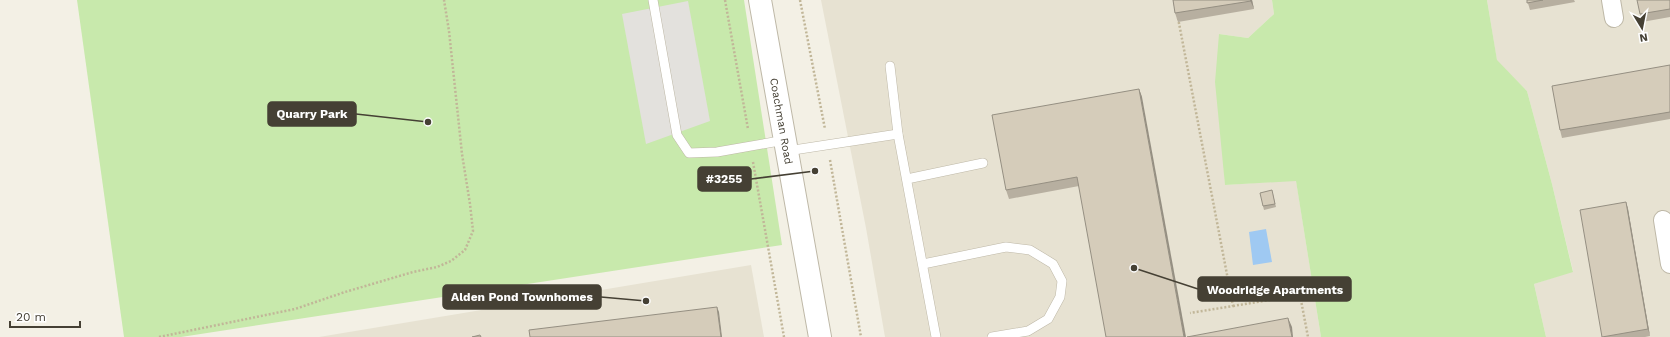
<svg xmlns="http://www.w3.org/2000/svg" width="1670" height="337" font-family="'Work Sans',sans-serif">
<style>
.residential{fill:#e7e2d2}
.green{fill:#c8e9ac}
.parking{fill:#e3e1dd}
.water{fill:#9fc9f2}
.lines{fill:none;stroke-linecap:round;stroke-linejoin:round}
.service-casing{stroke:#beb8a7;stroke-width:10}
.minor-casing{stroke:#beb8a7;stroke-width:20}
.tertiary-casing{stroke:#beb8a7;stroke-width:24}
.path{stroke:#c1b698;stroke-width:2.5;stroke-dasharray:2 2;stroke-linecap:butt}
.service{stroke:#fff;stroke-width:9}
.minor{stroke:#fff;stroke-width:18}
.tertiary{stroke:#fff;stroke-width:22}
.wall{fill:#b7afa0}
.shaded-wall{fill:#958f82}
.building{fill:#d5ccba;stroke:#958f82}
.labels{text-anchor:middle;dominant-baseline:central;stroke-width:3;stroke-linejoin:round;paint-order:stroke}
.street-label{font-size:11px;fill:#454034;stroke:#fff}
.leader{fill:none;stroke:#454034;stroke-width:1.5}
.callout-dot{fill:#454034;stroke:#fff;stroke-width:1.5}
.callout{fill:#454034;stroke:#454034;stroke-width:1.5}
.callout-label{font-size:12px;text-anchor:middle;font-weight:bold;fill:#fff}
</style>
<rect width="100%" height="100%" fill="#f3f0e5"/>
<!-- residential -->
<g class="residential">
<polygon points="821,0 1272,0 1274,14 1248,38 1219,34 1225,185 1296,180 1321,337 885,337 866,228"/>
<polygon points="1487,0 1670,0 1670,337 1546,337 1534,284 1573,271 1552,184 1527,91 1497,61"/>
<polygon points="751,265 764,337 319,337"/>
</g>
<!-- green -->
<g class="green">
<polygon points="77,0 744,0 782,245 181,337 124,337"/>
<polygon points="1272,0 1487,0 1497,60 1527,91 1552,184 1573,272 1534,284 1546,337 1321,337 1296,181 1225,185 1215,82 1219,34 1248,38 1274,14"/>
</g>
<!-- parking -->
<polygon class="parking" points="688,1 710,121 646,144 622,14"/>
<!-- water -->
<polygon class="water" points="1266,229 1272,262 1253,265 1249,232"/>
<g class="lines">
<!-- service casing -->
<g class="service-casing">
<g id="service">
<polyline points="653,0 677,135 689,153 717,152 785,140"/>
<polyline points="890,66 898,134 936,337"/>
<polyline points="787,151 898,134"/>
<polyline points="907,179 983,163"/>
<polyline points="923,264 1006,247 1030,250 1053,264 1062,281 1060,297 1048,319 1028,331 992,337"/>
</g>
</g>
<!-- minor casing -->
<g class="minor-casing">
<g id="minor">
<polyline points="1611,0 1614,18"/>
<polyline points="1663,220 1670,264"/>
</g>
</g>
<!-- tertiary casing -->
<g class="tertiary-casing">
<g id="tertiary">
<path id="s1" d="M760,0L820,337"/>
</g>
</g>
<!-- path -->
<g class="path">
<polyline points="725,0 748,129"/>
<polyline points="800,0 825,129"/>
<polyline points="1178,18 1233,306 1190,313"/>
<polyline points="830,160 861,337"/>
<polyline points="753,162 784,337"/>
<polyline points="1233,306 1300,295 1308,337"/>
<polyline points="159,337 295,309 345,292 413,272 437,267 451,261 465,250 473,231 470,204 462,154 449,31 444,0"/>
</g>
<!-- service -->
<use href="#service" class="service"/>
<!-- minor -->
<use href="#minor" class="minor"/>
<!-- tertiary -->
<use href="#tertiary" class="tertiary"/>
</g>
<!-- wall -->
<g class="wall">
<polygon points="1173,0 1252,0 1254,9 1178,22 1175,13"/>
<polygon points="1527,0 1574,0 1575,2 1530,10"/>
<polygon points="1670,0 1670,17 1642,22 1640,14"/>
<polygon points="1670,65 1670,119 1562,138 1560,130"/>
<polygon points="1139,89 1142,97 1079,186 1009,199 1006,190"/>
<polygon points="1273,194 1276,207 1264,210 1263,206"/>
<polygon points="1626,202 1628,209 1650,336 1645,337 1602,337"/>
</g>
<!-- shaded-wall -->
<g class="shaded-wall">
<polygon points="1250,0 1252,0 1254,9"/>
<polygon points="1139,89 1142,97 1186,337 1184,337"/>
<polygon points="1626,202 1628,209 1650,336 1648,329"/>
<polygon points="717,307 719,312 722,337 721,337"/>
<polygon points="1288,318 1292,327 1293,337 1292,337"/>
</g>
<!-- building -->
<g class="building">
<polygon points="1173,0 1250,0 1251,1 1175,13"/>
<polygon points="1527,0 1543,0 1527,3"/>
<polygon points="1637,0 1670,0 1670,9 1640,14"/>
<polygon points="1670,65 1670,112 1560,130 1552,86"/>
<polygon points="1139,89 1184,337 1106,337 1077,177 1006,190 992,115"/>
<polygon points="1272,190 1275,204 1263,206 1260,193"/>
<polygon points="1626,202 1648,329 1602,337 1580,210"/>
<polygon points="717,307 721,337 530,337 529,330"/>
<polygon points="1288,318 1292,337 1187,337"/>
<polygon points="480,335 481,337 472,337"/>
</g>
<g class="labels">
<!-- street labels -->
<g class="street-label">
<text stroke="none"><textPath href="#s1" startOffset="123">Coachman Road</textPath></text>
</g>
</g>
<!-- callouts -->
<path class="leader" d="M428 122L356 114M815 171L751 179M1134 268L1198 289M646 301L601 297"/>
<g class="callout-dot">
<circle cx="428" cy="122" r="4"/>
<circle cx="815" cy="171" r="4"/>
<circle cx="1134" cy="268" r="4"/>
<circle cx="646" cy="301" r="4"/>
</g>
<g class="callout">
<rect x="268" y="102" width="88" height="24" rx="4"/>
<rect x="698" y="167" width="53" height="24" rx="4"/>
<rect x="1198" y="277" width="153" height="24" rx="4"/>
<rect x="443" y="285" width="158" height="24" rx="4"/>
</g>
<g class="callout-label">
<text x="312" y="118">Quarry Park</text>
<text x="724" y="183">#3255</text>
<text x="1275" y="294">Woodridge Apartments</text>
<text x="522" y="301">Alden Pond Townhomes</text>
</g>
<!-- north arrow -->
<g transform="translate(1642 28) rotate(170)" stroke="#ffffff" stroke-width="3" paint-order="stroke">
<path d="M0-3L7 15L0 10L-7 15Z" fill="#454034"/>
<text y="-6" font-size="11" font-weight="bold" text-anchor="middle" fill="#454034">N</text>
</g>
<!-- scale -->
<path d="M10 321v6h70v-6" fill="none" stroke="#454034" stroke-width="2"/>
<text x="16" y="321" font-size="12" fill="#454034" stroke="#ffffff" stroke-width="3" paint-order="stroke">20 m</text>
</svg>
